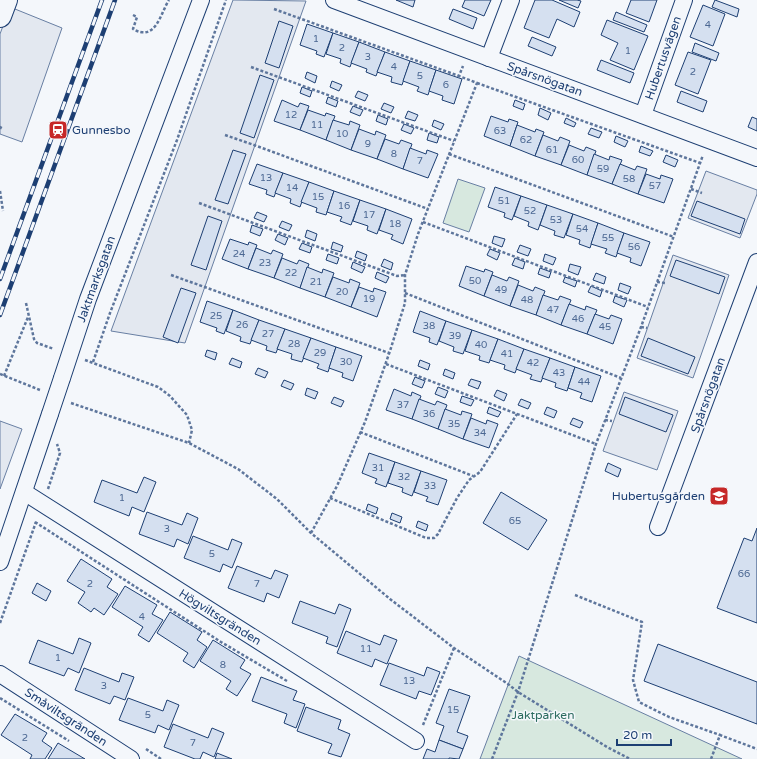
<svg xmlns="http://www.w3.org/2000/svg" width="757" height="759" font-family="'Varela Round',sans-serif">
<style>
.green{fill:#d7e8df;stroke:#687fa3}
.parking{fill:#e3e8f0;stroke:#687fa3}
.building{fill:#d5e0f0;stroke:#1d3f73}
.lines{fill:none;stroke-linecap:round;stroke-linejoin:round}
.street-casing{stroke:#1d3f73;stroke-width:18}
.secondary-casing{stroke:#1d3f73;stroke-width:24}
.path{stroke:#5e769c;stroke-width:2.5;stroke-dasharray:3 2;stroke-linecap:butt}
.street{stroke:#f4f7fb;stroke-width:16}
.secondary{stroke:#f4f7fb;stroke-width:22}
.rail-casing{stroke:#1d3f73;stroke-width:4.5}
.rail{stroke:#f4f7fb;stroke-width:3;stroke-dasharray:9;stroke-linecap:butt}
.street-bridge-casing{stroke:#1d3f73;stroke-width:18;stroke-linecap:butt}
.street-bridge{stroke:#f4f7fb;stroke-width:16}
.labels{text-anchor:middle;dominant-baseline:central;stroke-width:3;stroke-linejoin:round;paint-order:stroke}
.number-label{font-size:10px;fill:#4b6792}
.street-label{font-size:12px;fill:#1d3f73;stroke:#f4f7fb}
.poi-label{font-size:12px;fill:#1d3f73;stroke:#f4f7fb;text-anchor:start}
.park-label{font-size:12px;fill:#2c6c60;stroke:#f4f7fb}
</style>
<rect width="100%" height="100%" fill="#f4f7fb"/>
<!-- green -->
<g class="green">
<polygon points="458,179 485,188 469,232 443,223"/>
<polygon points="519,656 742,759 480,759"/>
</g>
<!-- parking -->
<g class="parking">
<polygon points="233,0 306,1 185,343 111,331"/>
<polygon points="10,7 62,28 22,142 0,134 0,34"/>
<polygon points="706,171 757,190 757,194 740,238 688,218"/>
<polygon points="673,255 729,275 693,378 637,358"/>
<polygon points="624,392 678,411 657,470 603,451"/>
<polygon points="0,421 22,429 0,489"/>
</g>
<!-- building -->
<g class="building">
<polygon points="396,0 415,0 413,7"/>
<polygon points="465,0 491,0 484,16 462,7"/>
<polygon points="535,0 552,0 580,12 574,27 557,19 549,38 524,28"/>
<polygon points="559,0 577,0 581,1 578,8"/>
<polygon points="631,0 657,0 649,22 626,13"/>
<polygon points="715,0 739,9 737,17 712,7"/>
<polygon points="703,5 725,14 713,46 690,37"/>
<polygon points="453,9 477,18 473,29 449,19"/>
<polygon points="616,12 647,25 644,32 613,20"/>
<polygon points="607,20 648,36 634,70 610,60 618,43 601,35"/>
<polygon points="279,21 293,26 279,68 265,63"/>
<polygon points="307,24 333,33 324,57 316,54 317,51 300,45"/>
<polygon points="333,33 359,42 350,67 340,63 341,59 326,54"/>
<polygon points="532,37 556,47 552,56 528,46"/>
<polygon points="359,42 385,52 376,76 366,72 367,69 351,63"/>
<polygon points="695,43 719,53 716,61 692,52"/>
<polygon points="385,52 410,61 402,85 391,82 392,77 377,72"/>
<polygon points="688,52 711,60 698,94 675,85"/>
<polygon points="601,60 634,73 630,83 597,70"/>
<polygon points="410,61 436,70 428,95 417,91 419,87 403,81"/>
<polygon points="436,70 462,79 454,104 442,100 443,96 429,91"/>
<polygon points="307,72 317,76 315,83 305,78"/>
<polygon points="260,75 274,80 254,138 240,133"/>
<polygon points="332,81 342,85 339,91 330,87"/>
<polygon points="302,87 312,91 310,97 300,93"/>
<polygon points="358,91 368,95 365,101 355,97"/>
<polygon points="681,91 707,101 703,112 677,102"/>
<polygon points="328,97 338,101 336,107 326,103"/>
<polygon points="282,100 298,107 300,103 309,106 300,130 274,121"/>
<polygon points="515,100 525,104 523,110 513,106"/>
<polygon points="384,103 394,107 391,113 381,109"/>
<polygon points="353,106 363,110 360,116 350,112"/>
<polygon points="540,108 551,113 548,120 538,115"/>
<polygon points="308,110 325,116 326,113 335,116 326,140 300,130"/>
<polygon points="408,111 418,115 415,121 405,118"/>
<polygon points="378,115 388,119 386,125 376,121"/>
<polygon points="491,116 508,122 509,119 518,122 510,146 484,136"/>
<polygon points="752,117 757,119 757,131 748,127"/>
<polygon points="566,118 576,123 574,127 564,123"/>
<polygon points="333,120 349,125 350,121 360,125 351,150 326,140"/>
<polygon points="434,120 444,124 441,130 432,126"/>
<polygon points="404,124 414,128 411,134 401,130"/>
<polygon points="517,125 535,132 536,129 544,132 535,156 510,146"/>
<polygon points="591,128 602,132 599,138 588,134"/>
<polygon points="359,129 375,135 376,131 386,135 377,159 351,150"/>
<polygon points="429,133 439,137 437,143 427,140"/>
<polygon points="543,135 558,141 560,137 570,141 561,165 535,156"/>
<polygon points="616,136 628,141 625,147 614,142"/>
<polygon points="385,139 399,144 401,140 412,144 403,169 377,159"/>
<polygon points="569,145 584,151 586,147 596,151 587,175 561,165"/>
<polygon points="641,146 653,151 650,156 639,152"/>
<polygon points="410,148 426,154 427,150 438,154 428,178 403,169"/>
<polygon points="233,150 246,154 228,204 215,200"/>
<polygon points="594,154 609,160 610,156 622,160 612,184 587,175"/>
<polygon points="666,155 678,160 675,167 663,162"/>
<polygon points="257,164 283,173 274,197 266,194 267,190 249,184"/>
<polygon points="620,164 635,170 637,166 647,169 638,194 612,184"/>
<polygon points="283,173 309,182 300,207 290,203 291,199 275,193"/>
<polygon points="646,174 660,179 661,175 673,179 664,203 638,194"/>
<polygon points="309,182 334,191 326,215 316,212 317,208 301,202"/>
<polygon points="495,187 521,196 512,220 504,217 505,213 488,207"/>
<polygon points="334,191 360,200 351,225 340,221 342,217 327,212"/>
<polygon points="521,196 547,205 538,230 528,226 529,222 514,216"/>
<polygon points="360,200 386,209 377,234 367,230 368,226 353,221"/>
<polygon points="697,201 745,219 740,234 691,216"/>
<polygon points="547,205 573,214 564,238 554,235 555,231 540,225"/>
<polygon points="386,209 412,219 403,244 391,239 393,235 379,230"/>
<polygon points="257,212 267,216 264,222 254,218"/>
<polygon points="573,214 598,223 590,248 579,244 580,240 566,235"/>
<polygon points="208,216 222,221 206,270 191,265"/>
<polygon points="282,221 292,225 289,231 279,227"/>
<polygon points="598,223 624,233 616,257 605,253 607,249 591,244"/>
<polygon points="252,225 263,229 260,236 250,232"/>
<polygon points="307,230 317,234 315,241 305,237"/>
<polygon points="624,233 650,242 641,266 630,262 631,258 617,253"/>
<polygon points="278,234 288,238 285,245 275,240"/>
<polygon points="494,236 505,239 502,247 492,243"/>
<polygon points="230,239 248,245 249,242 257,245 248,269 222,259"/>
<polygon points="333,242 343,246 341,252 331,249"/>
<polygon points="302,243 312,247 310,253 299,249"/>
<polygon points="520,245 531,249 528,256 517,252"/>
<polygon points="256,248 271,254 273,250 283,254 274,278 248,269"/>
<polygon points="490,249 500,253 497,260 487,255"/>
<polygon points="357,251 367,255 365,261 355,257"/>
<polygon points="328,254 339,258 337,264 326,260"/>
<polygon points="545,254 556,258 553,265 543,261"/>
<polygon points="282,258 297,264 299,260 309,264 300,288 274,278"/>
<polygon points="515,258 525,262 523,269 512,265"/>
<polygon points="384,259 393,263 391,270 381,266"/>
<polygon points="676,260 725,277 719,294 670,276"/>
<polygon points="353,262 365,267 362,273 351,268"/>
<polygon points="570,264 581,267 578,275 568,271"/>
<polygon points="466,266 484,272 485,269 493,272 484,296 459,286"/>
<polygon points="307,267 322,273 323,269 334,273 325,297 300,288"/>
<polygon points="540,268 551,272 549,278 538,274"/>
<polygon points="377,272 389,277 386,283 375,278"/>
<polygon points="596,273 606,277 604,284 593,280"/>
<polygon points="492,275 507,281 509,277 519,281 510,306 484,296"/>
<polygon points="333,277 349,283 350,279 360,283 351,307 325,297"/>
<polygon points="565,277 577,281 575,287 563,282"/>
<polygon points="620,283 631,287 628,294 618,290"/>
<polygon points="518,285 533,291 535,287 545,291 536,315 510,306"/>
<polygon points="591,286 602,291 600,297 588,292"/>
<polygon points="359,287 373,292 374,288 386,292 377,317 351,307"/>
<polygon points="181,288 196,293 178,343 163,337"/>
<polygon points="543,295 558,300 560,296 571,300 561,325 536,315"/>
<polygon points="615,296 627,300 624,307 613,302"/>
<polygon points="207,301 233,310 224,334 216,331 217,328 200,322"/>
<polygon points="569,304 585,310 586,306 597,310 587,334 561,325"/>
<polygon points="233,310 259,320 250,344 240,341 241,337 226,331"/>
<polygon points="420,311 446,321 437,345 429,342 430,338 413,332"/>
<polygon points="595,314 609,319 611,315 622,319 613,344 587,334"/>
<polygon points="259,320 285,329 276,353 266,350 267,346 251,340"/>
<polygon points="446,321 472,330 463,354 453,351 454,347 439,341"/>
<polygon points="285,329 311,338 302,362 291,359 292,354 277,349"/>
<polygon points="472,330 498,339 489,363 479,360 480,356 465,351"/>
<polygon points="311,338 336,347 328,372 317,368 319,364 303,358"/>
<polygon points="648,338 695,357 688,374 641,356"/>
<polygon points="498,339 524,349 515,373 504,369 505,365 490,360"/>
<polygon points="336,347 362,356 353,381 342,377 343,373 329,368"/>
<polygon points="524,349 550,358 541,382 530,379 532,375 516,369"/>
<polygon points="207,350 217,353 215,360 205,356"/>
<polygon points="232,358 242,362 240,368 229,364"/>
<polygon points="550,358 575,367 567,391 555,387 556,383 542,378"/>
<polygon points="420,360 430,364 428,370 418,366"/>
<polygon points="575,367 601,376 592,402 580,398 582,393 568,388"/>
<polygon points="258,368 268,372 265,378 255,374"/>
<polygon points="445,369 455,373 453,379 443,375"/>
<polygon points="415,377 425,381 422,388 412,384"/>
<polygon points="471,379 481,382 478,389 468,385"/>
<polygon points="284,380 294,384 291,390 281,386"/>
<polygon points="438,387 448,391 445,398 435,394"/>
<polygon points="307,388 318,392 315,399 305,395"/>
<polygon points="394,389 411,396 412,392 421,396 412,419 386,410"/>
<polygon points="497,390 507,394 504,401 494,396"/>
<polygon points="462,396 474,400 471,406 460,402"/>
<polygon points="334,397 344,401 341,407 331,403"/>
<polygon points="625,397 673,415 666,432 619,414"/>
<polygon points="419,399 435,405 437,401 447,405 438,429 412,419"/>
<polygon points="521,399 531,403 528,409 518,405"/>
<polygon points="489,407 501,412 498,417 487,413"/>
<polygon points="547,407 557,411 554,418 544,414"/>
<polygon points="445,409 461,415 462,411 472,414 463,439 438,429"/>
<polygon points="471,418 486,424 487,420 498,424 489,448 463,439"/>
<polygon points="573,418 583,422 580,428 570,424"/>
<polygon points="369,453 395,462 386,487 375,483 377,479 362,473"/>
<polygon points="395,462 421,471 412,496 402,492 403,488 388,483"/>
<polygon points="608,463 621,469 618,477 605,471"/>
<polygon points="421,471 447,480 438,505 426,501 428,497 414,492"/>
<polygon points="144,477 156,482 144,512 132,507 129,516 94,502 102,480 137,493"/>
<polygon points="501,492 547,520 528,550 483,523"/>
<polygon points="368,504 378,508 376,514 366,510"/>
<polygon points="147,512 182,525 187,513 198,518 188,544 177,539 174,547 139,534"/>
<polygon points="392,513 402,517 400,523 390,519"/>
<polygon points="418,521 428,525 426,531 416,527"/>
<polygon points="757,528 757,623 717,608 744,538 752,541"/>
<polygon points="193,536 228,550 232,539 242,543 232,568 223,564 220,572 184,558"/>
<polygon points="81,559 112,579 107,587 118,594 104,615 94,608 91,612 78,603 85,592 67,581"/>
<polygon points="237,566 271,579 275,570 288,575 279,598 267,593 264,602 228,588"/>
<polygon points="37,583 51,591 46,601 32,593"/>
<polygon points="125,586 157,605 152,614 163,620 149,642 138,635 143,627 112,607"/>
<polygon points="300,601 335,614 339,604 351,609 337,647 326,643 328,637 292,623"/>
<polygon points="170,612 202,632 197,640 207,647 194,668 183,661 188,653 157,633"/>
<polygon points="346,631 380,645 384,635 397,640 387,664 375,659 372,667 337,653"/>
<polygon points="79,638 91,643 79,673 68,668 64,676 29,663 38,640 73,654"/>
<polygon points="213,640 245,660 240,668 251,674 237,696 226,689 231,681 200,661"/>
<polygon points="658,644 757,682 757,724 644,681"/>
<polygon points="389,663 424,676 427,667 440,672 431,695 419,691 416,699 380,685"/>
<polygon points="84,668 119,682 122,673 134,677 125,700 114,696 110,704 75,690"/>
<polygon points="261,677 297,691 293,700 305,704 296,728 284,723 287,714 252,701"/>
<polygon points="449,689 470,696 457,732 468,736 463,749 439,740 444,726 436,723"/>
<polygon points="128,698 163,711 167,700 179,705 169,730 158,725 155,733 119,720"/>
<polygon points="306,707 341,720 338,729 350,734 341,757 328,753 332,744 297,731"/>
<polygon points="15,714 47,733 42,741 52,748 45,759 30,759 32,755 1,735"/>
<polygon points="173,724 208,738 212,728 224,733 214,757 203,752 200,759 195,759 164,747"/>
<polygon points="439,740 463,749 459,759 449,758 449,759 423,759 427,749 435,752"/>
<polygon points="58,743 85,759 48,759"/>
<polygon points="217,753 232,759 215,759"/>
</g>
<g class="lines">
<!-- street casing -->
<g class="street-casing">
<g id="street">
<polyline points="334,0 757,158"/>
<polyline points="489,58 511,0"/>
<polyline points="643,115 684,0"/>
<polyline points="62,378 88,299 201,0"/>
<polyline points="24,492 416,741"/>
<polyline points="658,527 757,262"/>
<polyline points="0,562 50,414"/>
<polyline points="0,674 131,759"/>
</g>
</g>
<!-- secondary casing -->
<g class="secondary-casing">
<polyline id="secondary" points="0,16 6,0"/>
</g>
<!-- path -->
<g class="path">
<polyline points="274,9 459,76"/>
<path d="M133,15L137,17L133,29C156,42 160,14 169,0"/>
<polyline points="251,67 454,141"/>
<polyline points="477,83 700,163"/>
<polyline points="0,129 2,125"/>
<polyline points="225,135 254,145 428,209"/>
<polyline points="449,154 674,237"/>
<polyline points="691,189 702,193"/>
<polyline points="0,191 3,211"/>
<polyline points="199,203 397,276 405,275"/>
<polyline points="423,222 648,307"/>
<polyline points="171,275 389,353"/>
<polyline points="657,282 665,283"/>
<polyline points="405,293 621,378"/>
<polyline points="26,303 34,339 37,343 54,349"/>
<polyline points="641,327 647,328"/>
<polyline points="85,360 158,387 170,396 187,415 192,430 189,443"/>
<polyline points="93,362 110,313 177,140 226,0"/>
<polyline points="386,364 596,444"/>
<polyline points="0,374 40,390"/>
<polyline points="4,376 28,317"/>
<polyline points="71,403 189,443 238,469 277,499 311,533 390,599 454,648 508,684 518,692 607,747 630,759"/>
<polyline points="605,420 612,421"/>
<polyline points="360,432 473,476"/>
<polyline points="48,489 60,453 57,444"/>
<polyline points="330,498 426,538 434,538 438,534 457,498 469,480 480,472 517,414"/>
<polyline points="35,522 221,642 287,681"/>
<polyline points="311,533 337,486 365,422 390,351 405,303 405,275 418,234 477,83 459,76 463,66"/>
<polyline points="575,595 642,622 633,680 639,702 669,717 720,735"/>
<polyline points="0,623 36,522"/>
<polyline points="0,698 69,741"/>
<polyline points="423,725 454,648"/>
<polyline points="146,749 161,759"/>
<polyline points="492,759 518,692 596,444 641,327 703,155"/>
<polyline points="711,759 720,735 757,749"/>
</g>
<!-- street -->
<use href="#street" class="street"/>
<!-- secondary -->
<use href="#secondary" class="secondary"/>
<!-- rail casing -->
<g class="rail-casing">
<g id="rail">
<polyline points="0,279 102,0"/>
<polyline points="0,315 115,0"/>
</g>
</g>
<!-- rail -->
<use href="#rail" class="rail"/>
<!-- street-bridge casing -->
<g class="street-bridge-casing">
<polyline id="street-bridge" points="50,414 62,378"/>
</g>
<!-- street-bridge -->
<use href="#street-bridge" class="street-bridge"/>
</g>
<!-- icons -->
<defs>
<g id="station-square" transform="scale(1)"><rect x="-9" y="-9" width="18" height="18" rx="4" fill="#c62828" stroke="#f4f7fb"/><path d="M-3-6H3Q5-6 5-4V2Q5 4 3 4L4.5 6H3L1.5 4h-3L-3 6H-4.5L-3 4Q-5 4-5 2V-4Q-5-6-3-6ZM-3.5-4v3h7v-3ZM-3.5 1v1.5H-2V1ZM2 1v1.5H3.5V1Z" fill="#fff"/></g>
<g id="school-square" transform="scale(1)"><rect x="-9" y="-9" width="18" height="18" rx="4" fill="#c62828" stroke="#f4f7fb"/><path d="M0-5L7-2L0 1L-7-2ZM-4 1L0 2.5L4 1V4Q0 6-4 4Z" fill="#fff"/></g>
</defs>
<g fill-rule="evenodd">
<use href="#station-square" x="58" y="130"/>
<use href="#school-square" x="719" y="496"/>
</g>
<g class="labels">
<!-- number labels -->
<g class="number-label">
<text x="708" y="25">4</text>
<text x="316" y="39">1</text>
<text x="342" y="48">2</text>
<text x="628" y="51">1</text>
<text x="368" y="57">3</text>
<text x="394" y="67">4</text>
<text x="693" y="72">2</text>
<text x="420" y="76">5</text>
<text x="446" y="85">6</text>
<text x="291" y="115">12</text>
<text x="317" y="125">11</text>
<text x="500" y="131">63</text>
<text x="342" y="134">10</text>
<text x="526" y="140">62</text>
<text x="368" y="144">9</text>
<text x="552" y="150">61</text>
<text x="394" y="154">8</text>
<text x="578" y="160">60</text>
<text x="420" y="161">7</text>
<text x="603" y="169">59</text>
<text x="266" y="178">13</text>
<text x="629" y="179">58</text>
<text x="655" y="186">57</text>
<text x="292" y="188">14</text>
<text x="318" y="197">15</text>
<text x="504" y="201">51</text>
<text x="344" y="206">16</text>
<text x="530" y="211">52</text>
<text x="369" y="215">17</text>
<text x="556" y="220">53</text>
<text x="395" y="224">18</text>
<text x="582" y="229">54</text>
<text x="608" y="238">55</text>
<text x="634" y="247">56</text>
<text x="239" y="254">24</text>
<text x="265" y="263">23</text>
<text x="291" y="273">22</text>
<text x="475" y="281">50</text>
<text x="316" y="282">21</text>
<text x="501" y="290">49</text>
<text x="342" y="292">20</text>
<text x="369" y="299">19</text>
<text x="527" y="300">48</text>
<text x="553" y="310">47</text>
<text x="216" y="316">25</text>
<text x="578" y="319">46</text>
<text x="242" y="325">26</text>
<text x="429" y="326">38</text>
<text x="605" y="327">45</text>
<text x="268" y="334">27</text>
<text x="455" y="336">39</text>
<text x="294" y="344">28</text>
<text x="481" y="345">40</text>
<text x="320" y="353">29</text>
<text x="507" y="354">41</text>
<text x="346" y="362">30</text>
<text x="533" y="363">42</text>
<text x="559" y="373">43</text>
<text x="584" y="382">44</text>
<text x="403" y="405">37</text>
<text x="429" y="414">36</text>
<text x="454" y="424">35</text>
<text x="480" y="433">34</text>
<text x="378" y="468">31</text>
<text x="404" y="477">32</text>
<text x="430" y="486">33</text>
<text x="122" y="498">1</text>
<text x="515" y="521">65</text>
<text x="167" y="529">3</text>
<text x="212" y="554">5</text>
<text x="744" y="574">66</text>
<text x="90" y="584">2</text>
<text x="257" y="584">7</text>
<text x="142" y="617">4</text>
<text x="366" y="649">11</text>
<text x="58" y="658">1</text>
<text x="223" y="665">8</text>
<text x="409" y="681">13</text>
<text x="104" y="686">3</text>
<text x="453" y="710">15</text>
<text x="148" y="715">5</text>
<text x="25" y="738">2</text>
<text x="193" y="743">7</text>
</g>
<!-- street labels -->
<g class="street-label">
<text transform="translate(663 58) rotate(-71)">Hubertusvägen</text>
<text transform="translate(545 79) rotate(20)">Spårsnögatan</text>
<text transform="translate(96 279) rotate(-70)">Jaktmarksgatan</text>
<text transform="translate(708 395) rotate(-70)">Spårsnögatan</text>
<text transform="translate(220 617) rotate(32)">Högviltsgränden</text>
<text transform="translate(66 717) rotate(33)">Småviltsgränden</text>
</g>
<!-- poi labels -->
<g class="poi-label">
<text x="72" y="130">Gunnesbo</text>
<text x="705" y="496" text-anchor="end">Hubertusgården</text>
</g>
<!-- park labels -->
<g class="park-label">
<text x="543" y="715">Jaktparken</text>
</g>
</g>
<!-- scale -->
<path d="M617 739v6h54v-6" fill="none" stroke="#1d3f73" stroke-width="2"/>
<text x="623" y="739" font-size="12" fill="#1d3f73" stroke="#f4f7fb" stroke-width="3" paint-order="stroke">20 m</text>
</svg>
